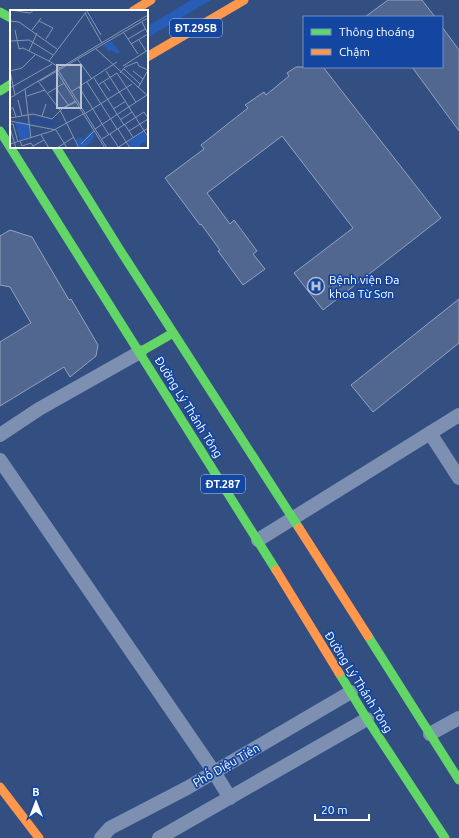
<svg xmlns="http://www.w3.org/2000/svg" width="459" height="838" font-family="Ubuntu,sans-serif">
<style>
.green{fill:#285db7}
.building{fill:#51678f;stroke:#93a3bf}
.lines{fill:none;stroke-linecap:round;stroke-linejoin:round}
.street{stroke:#7e90b1;stroke-width:14}
.fast{stroke:#63d668;stroke-width:9}
.slow{stroke:#ff974d;stroke-width:9}
.labels{text-anchor:middle;dominant-baseline:central;stroke-width:3.5;stroke-linejoin:round;paint-order:stroke}
.shield{fill:#1346a1;stroke:#b8c8e3;stroke-width:1}
.shield-label{font-size:11px;font-weight:bold;fill:#fff}
.poi-label{font-size:12px;fill:#fff;stroke:#1346a1;text-anchor:start}
.street-label{font-size:12px;fill:#fff;stroke:#1346a1}
.inset-river{fill:none;stroke:#294c90;stroke-width:2}
.inset-road{fill:none;stroke:#8595b3;stroke-width:1}
.view{fill:#b8c1d3;fill-opacity:0.15;stroke:#b8c1d3;stroke-width:2}
.inset-edge{fill:none;stroke:#fff;stroke-width:2}
</style>
<rect width="100%" height="100%" fill="#334f81"/>
<!-- green -->
<polygon class="green" points="191,0 211,0 147,38 147,27"/>
<!-- building -->
<g class="building">
<polygon points="388,0 422,0 435,17 365,17"/>
<polygon points="442,27 459,50 459,131 412,67 442,67"/>
<polygon points="296,67 323,67 441,218 323,310 294,273 353,228 282,136 207,193 230,224 234,220 257,251 253,254 265,269 243,285 218,251 220,250 201,224 200,225 165,178 204,149 201,145 248,108 245,105 264,92 266,95 289,76 287,73"/>
<polygon points="10,230 32,237 69,300 71,299 98,345 96,356 70,377 64,367 0,406 0,342 31,323 10,287 0,285 0,236"/>
<polygon points="459,299 459,343 373,412 351,385"/>
</g>
<g class="lines">
<!-- street -->
<g class="street">
<polyline points="430,433 459,478"/>
<polyline points="0,435 39,409 140,352"/>
<polyline points="0,460 214,772 230,798"/>
<polyline points="258,540 459,415"/>
<polyline points="430,734 459,718"/>
<polyline points="101,838 110,828 187,788 351,692"/>
<polyline points="159,838 367,719"/>
</g>
<!-- fast -->
<g class="fast">
<polyline points="0,12 11,18"/>
<polyline points="0,91 11,84"/>
<polyline points="0,131 276,570"/>
<polyline points="56,147 120,250 299,528"/>
<polyline points="140,352 173,333"/>
<polyline points="368,636 459,780"/>
<polyline points="339,673 367,719 445,838"/>
</g>
<!-- slow -->
<g class="slow">
<polyline points="133,11 151,0"/>
<polyline points="147,57 244,0"/>
<polyline points="299,528 368,636"/>
<polyline points="276,570 339,673"/>
<polyline points="0,787 39,838"/>
</g>
</g>
<!-- icons -->
<defs>
<g id="hospital-ring" transform="scale(0.9)"><circle r="9.5" fill="#1346a1" stroke="#b8c1d3" stroke-width="1.5"/><path d="M-5-5h3v3.5h4V-5h3V5h-3V1.5h-4V5h-3Z" fill="#b8c1d3"/></g>
</defs>
<g fill-rule="evenodd">
<use href="#hospital-ring" x="316" y="286"/>
</g>
<g class="labels">
<!-- shield labels -->
<g class="shield">
<rect x="170" y="19" width="52" height="18" rx="3"/>
<rect x="201" y="475" width="44" height="18" rx="3"/>
</g>
<g class="shield-label">
<text x="196" y="28">ĐT.295B</text>
<text x="223" y="484">ĐT.287</text>
</g>
<!-- poi labels -->
<g class="poi-label">
<text x="329" y="279">Bệnh viện Đa<tspan x="329" dy="14">khoa Từ Sơn</tspan></text>
</g>
<!-- street labels -->
<g class="street-label">
<text transform="translate(189 407) rotate(58)">Đường Lý Thánh Tông</text>
<text transform="translate(359 682) rotate(58)">Đường Lý Thánh Tông</text>
<text transform="translate(226 765) rotate(-30)">Phố Diệu Tiên</text>
</g>
</g>
<!-- overview -->
<g transform="translate(10 10)">
<rect width="138" height="138" fill="#334f81"/>
<path d="M101,31L110,42L108,44L101,40L99,42L94,35ZM5,112L19,113L20,127L10,130ZM82,120L85,127L75,138H70L66,130L70,127L73,130ZM133,122L138,130L129,135L131,138H121L118,132Z" fill="#285db7"/>
<path d="M21,106L41,109L46,112L42,117L20,112Z" fill="#294c90"/>
<path class="inset-river" d="M80,3L91,22"/>
<path class="inset-road" d="M0,0L20,3L24,0M77,1L91,25M75,3L92,33M0,11L9,12L47,39M29,11L43,18L36,29M132,12L138,24M5,20L9,39L13,38L39,51M22,20L31,8M114,23L128,44M118,29L135,19M129,30L136,41M0,31L19,30L43,45M121,34L138,24M86,39L138,86M19,41L27,23M68,50L82,69M113,56L138,40M50,58L39,51L76,2M114,59L130,74M48,60L97,138M0,61L12,58L25,45M0,61L5,85M96,61L138,127M123,61L133,69M47,62L95,138M110,63L115,57L127,52L129,56L138,60M84,68L114,115M28,71L50,100L69,138M30,71L138,8M93,71L100,81M77,72L107,119M88,75L107,63L126,92M69,77L99,125M0,78L42,54M46,78L59,96M128,78L138,60M15,79L21,128M61,82L107,52M38,83L54,73M17,86L35,80M0,88L138,5M8,90L12,106M0,98H3L6,107M51,99L66,92M103,99L116,91M76,103L122,74M32,106L36,94M0,108L23,104L42,109L53,98L65,91M110,110L122,102M0,111L46,120L57,138M0,114H3L8,132M115,115L123,127M0,118L6,138M85,119L137,85M108,119L120,138M119,121L138,109M100,124L109,138M31,125L39,138M92,129L134,102L138,108M10,131L12,136L21,133L24,138M0,134L42,121L75,103M71,134L84,121M23,136L34,130M47,138L64,127M107,138L138,118"/>
<path class="view" d="M47,55H71V98H47Z"/>
<rect width="138" height="138" class="inset-edge"/>
</g>
<!-- legend -->
<rect x="303" y="16" width="140" height="52" fill="#1346a1" stroke="#7190c7"/>
<rect x="311" y="29" width="20" height="6" fill="#63d668" stroke="#7190c7"/>
<text x="339" y="36" font-size="12" fill="#ffffff">Thông thoáng</text>
<rect x="311" y="49" width="20" height="6" fill="#ff974d" stroke="#7190c7"/>
<text x="339" y="56" font-size="12" fill="#ffffff">Chậm</text>
<!-- north arrow -->
<g transform="translate(36 802)" stroke="#1346a1" stroke-width="3" paint-order="stroke">
<path d="M0-3L7 15L0 10L-7 15Z" fill="#ffffff"/>
<text y="-6" font-size="11" font-weight="bold" text-anchor="middle" fill="#ffffff">B</text>
</g>
<!-- scale -->
<path d="M315 814v6h54v-6" fill="none" stroke="#ffffff" stroke-width="2"/>
<text x="321" y="814" font-size="12" fill="#ffffff" stroke="#1346a1" stroke-width="3" paint-order="stroke">20 m</text>
</svg>
